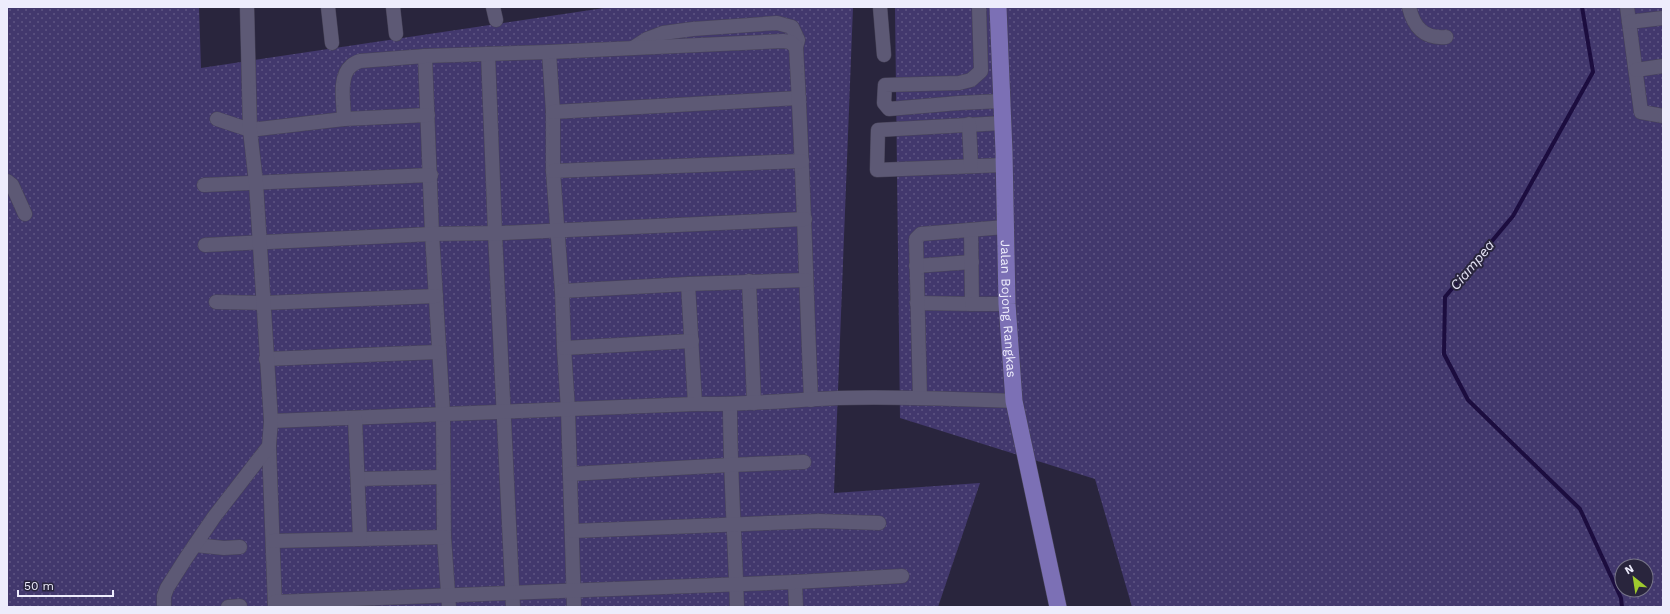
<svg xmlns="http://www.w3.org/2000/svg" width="1670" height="614" font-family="'Work Sans',sans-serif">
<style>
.grass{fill:url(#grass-dots);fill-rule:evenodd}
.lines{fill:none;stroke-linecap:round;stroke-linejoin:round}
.stream{stroke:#1c0d3f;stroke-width:4}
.minor-casing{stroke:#474358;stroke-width:15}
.major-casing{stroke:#474358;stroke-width:18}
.minor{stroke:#5d5975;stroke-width:14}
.major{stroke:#7c70b5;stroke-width:17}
.labels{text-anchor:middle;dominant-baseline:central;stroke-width:4;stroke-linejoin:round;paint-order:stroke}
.street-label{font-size:13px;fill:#edecfc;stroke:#29253d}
.water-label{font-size:14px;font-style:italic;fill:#e4e2f4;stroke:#29253d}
</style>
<defs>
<pattern id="grass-dots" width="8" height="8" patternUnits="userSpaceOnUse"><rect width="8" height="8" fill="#42386d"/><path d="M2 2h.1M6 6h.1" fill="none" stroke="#5e5583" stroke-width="1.8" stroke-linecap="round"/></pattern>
</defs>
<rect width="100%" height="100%" fill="#29253d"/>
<!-- grass -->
<g class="grass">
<polygon points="7,7 199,7 201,68 611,7 853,7 834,493 980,483 938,607 7,607"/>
<path d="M895,7H1663V607H1132L1095,479L900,418ZM1622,566H1646V590H1622Z"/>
</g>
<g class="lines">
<!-- stream -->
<polyline class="stream" points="1582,7 1593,72 1513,216 1445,297 1444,354 1468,400 1580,509 1621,598 1622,607"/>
<!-- minor casing -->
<g class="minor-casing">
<g id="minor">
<polyline points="328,7 332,43"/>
<polyline points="393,7 396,34"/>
<polyline points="493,7 496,20"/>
<polyline points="880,7 884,55"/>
<polyline points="979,7 981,71 971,80 959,83 885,85 884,103 889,109 959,103 1002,101"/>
<path d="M1409,7C1414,28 1424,39 1446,37"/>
<polyline points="1627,7 1641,112 1663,116"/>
<polyline points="1629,22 1663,18"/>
<polyline points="633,48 647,39 663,33 693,29 777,23 792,27 798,40 796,47"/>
<polyline points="549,52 553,112 553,171 562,291 564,348 568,410 574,607"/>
<polyline points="488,54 495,233 513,607"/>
<polyline points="425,56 432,234 443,413 444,537 449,607"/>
<polyline points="1636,70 1663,66"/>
<polyline points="553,112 799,98"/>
<polyline points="217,119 250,130 344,119 428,115"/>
<path d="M344,119C344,104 338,77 351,66C353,64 357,62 360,61L425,56L549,52L783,41L790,42L796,47C803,165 806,283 811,400"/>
<polyline points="1003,123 878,130 877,170 1004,165"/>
<polyline points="969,124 971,166"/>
<polyline points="553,171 802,161"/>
<polyline points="7,181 12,185 25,214"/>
<polyline points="204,185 431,175"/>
<polyline points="205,245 432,234 502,233 805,219"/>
<polyline points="916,266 972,262"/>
<polyline points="749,281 754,403"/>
<polyline points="688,284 695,404"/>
<polyline points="562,291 688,284 806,280"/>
<polyline points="216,302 263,303 436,296"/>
<polyline points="917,303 972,304 971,230"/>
<polyline points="972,304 1007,304"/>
<polyline points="564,348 692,341"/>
<polyline points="266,359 438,352"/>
<polyline points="920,398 916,239 921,234 1005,227"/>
<path d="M730,405C730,472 735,540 737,607"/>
<path d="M271,421L695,404C743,405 790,400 838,398C897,396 956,399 1014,401"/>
<polyline points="269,446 275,607"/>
<polyline points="570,474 730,465 804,462"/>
<polyline points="358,479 443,477"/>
<polyline points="573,531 819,521 879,523"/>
<polyline points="360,539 444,537"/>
<polyline points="273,541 360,539 355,418"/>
<polyline points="195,545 224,548 240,547"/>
<polyline points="795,582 796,607"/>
<polyline points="275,602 795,582 902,576"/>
<polyline points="164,607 164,596 167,588 186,558 214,517 269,446 271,421 256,183 250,130 247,7"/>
<polyline points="228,607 240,606"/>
</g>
</g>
<!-- major casing -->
<g class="major-casing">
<g id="major">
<path id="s1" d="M998,7L1004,152L1007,304L1014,401L1058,607"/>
</g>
</g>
<!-- minor -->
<use href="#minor" class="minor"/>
<!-- major -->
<use href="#major" class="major"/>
</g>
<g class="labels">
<!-- street labels -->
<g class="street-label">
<text stroke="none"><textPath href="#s1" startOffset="302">Jalan Bojong Rangkas</textPath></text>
</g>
<!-- water labels -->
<g class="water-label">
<text transform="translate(1472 265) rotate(-50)">Ciampea</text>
</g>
</g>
<!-- border -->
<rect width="1670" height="614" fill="none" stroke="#edecfc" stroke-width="16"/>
<!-- north arrow -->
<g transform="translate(1634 578) rotate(330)"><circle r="19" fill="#29253d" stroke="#777589"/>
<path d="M0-3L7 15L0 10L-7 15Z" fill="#9eca2e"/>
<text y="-6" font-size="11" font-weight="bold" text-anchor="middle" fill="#edecfc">N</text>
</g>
<!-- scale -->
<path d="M18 590v6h95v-6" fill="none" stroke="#edecfc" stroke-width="2"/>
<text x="24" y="590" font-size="12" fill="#edecfc" stroke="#29253d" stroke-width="3" paint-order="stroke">50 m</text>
</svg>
